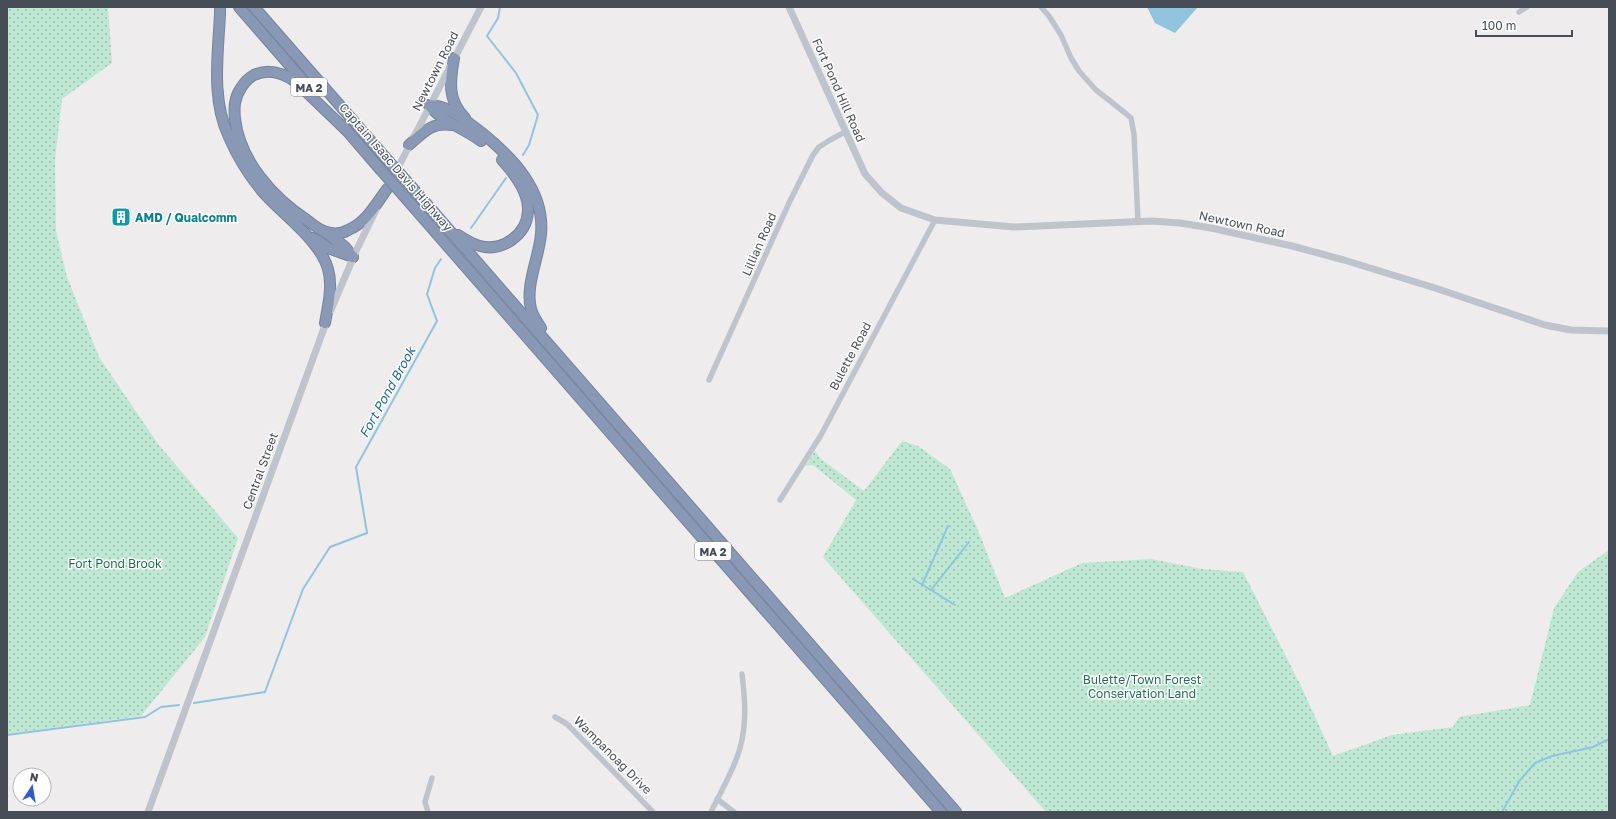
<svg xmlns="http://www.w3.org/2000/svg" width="1616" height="819" font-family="'Golos Text',sans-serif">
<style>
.park{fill:url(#park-dots)}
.water{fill:#91c4df}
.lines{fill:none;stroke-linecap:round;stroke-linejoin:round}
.stream{stroke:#91c4df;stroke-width:2}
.motorway-casing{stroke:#7584a1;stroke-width:12}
.minor{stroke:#bfc4cc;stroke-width:5.5}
.tertiary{stroke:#bfc4cc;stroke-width:7}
.motorway{stroke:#8999b5;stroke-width:10}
.motorway-bridge-casing{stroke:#7584a1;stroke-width:12;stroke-linecap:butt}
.motorway-bridge{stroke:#8999b5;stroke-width:10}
.labels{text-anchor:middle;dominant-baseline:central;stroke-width:3;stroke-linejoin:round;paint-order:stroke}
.shield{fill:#fff;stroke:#7e8289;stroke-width:1}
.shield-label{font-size:11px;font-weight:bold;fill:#474d57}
.street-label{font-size:12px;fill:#474d57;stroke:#fff}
.culture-label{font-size:12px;font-weight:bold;fill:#0d838f;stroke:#fff;text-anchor:start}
.park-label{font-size:12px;fill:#216e52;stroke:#fff}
.water-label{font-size:13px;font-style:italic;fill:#1d6a93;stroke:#fff}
</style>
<defs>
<pattern id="park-dots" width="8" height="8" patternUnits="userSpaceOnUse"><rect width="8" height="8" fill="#bfe8d4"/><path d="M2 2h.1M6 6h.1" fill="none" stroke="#9dbeaf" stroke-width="1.8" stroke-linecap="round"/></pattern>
</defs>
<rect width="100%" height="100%" fill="#eeecec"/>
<!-- park -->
<g class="park">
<polygon points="7,7 108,7 112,63 62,99 55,160 56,231 67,277 99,357 158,444 238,538 205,637 141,716 7,734"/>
<polygon points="902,441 918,446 950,469 977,528 1005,598 1082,563 1151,559 1202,569 1243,572 1301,686 1333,756 1392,735 1453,727 1459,717 1530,705 1554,608 1578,572 1609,550 1609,812 1046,812 823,557 856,500 814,466 811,465 805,466 815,451 821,459 864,491"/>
</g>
<!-- water -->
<polygon class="water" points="1147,7 1198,7 1175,33 1155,23"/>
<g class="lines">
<!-- stream -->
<g class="stream">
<polyline points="500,7 498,18 487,36 516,73 538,115 529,145 523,155"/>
<polyline points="471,228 506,178"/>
<polyline points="913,579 955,605"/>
<polyline points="922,585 948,526"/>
<polyline points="931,590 969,542"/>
<polyline points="194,703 265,692 303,589 330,547 367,533 356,467 437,321 427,294 435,268 441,259"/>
<polyline points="7,735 145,717 161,707 179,705"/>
<polyline points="1502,812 1520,780 1535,763 1552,756 1593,747 1609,739"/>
</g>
<!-- motorway casing -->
<g class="motorway-casing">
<g id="motorway">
<path d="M220,7V14C218,55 211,99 229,137C237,156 249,175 262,191C282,214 320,240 328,269C333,286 328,306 325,323"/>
<polyline points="239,7 306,84"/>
<polyline points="254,7 384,156"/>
<path d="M454,58C450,81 447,100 465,118"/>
<path d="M429,105C449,105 466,121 482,133C513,158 545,191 541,234C539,258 525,285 531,309C533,316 537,322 541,328"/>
<path d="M429,105C443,123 464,128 481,141"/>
<polyline points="343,126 379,168"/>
<path d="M347,131L296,82C283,73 269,68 254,75C248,78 244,83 241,88C234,98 234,108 235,119C240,161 273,198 307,220C313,225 322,232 331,233C336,234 343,233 348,230C366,223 376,204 387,189"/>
<path d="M409,145C424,132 431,122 452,125"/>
<polyline points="410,185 956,812"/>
<polyline points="403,195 941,812"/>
<polyline points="327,233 345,247 353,257"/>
<path d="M458,235C464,239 472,244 480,246C502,252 527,235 528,211C529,192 514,173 502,160"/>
<polyline points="313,238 328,248 353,257"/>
</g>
</g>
<!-- minor -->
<g class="minor">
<polyline points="1041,7 1049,16 1061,35 1071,58 1079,71 1096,90 1124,112 1131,118 1134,134 1138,222"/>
<polyline points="1519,12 1527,7"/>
<polyline points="709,380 789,203 813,155 819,147 830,140 845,132"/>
<polyline points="780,500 821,435 935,220"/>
<polyline points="555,717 567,724 653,812"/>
<polyline points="717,799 734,812"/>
<polyline points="428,812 425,802 432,778"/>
<path d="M711,812C721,791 734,770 740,748C747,723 745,699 742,674"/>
</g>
<!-- tertiary -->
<g class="tertiary">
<polyline points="789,7 865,174 882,193 901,208 935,220 1014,227 1151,221 1180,223 1211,228 1292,246 1344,260 1435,288 1545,325 1571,330 1609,331"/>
<polyline points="389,185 481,7"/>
<polyline points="331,310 356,251 376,210"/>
<polyline points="148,812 327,320"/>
</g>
<!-- motorway -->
<use href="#motorway" class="motorway"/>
<!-- motorway-bridge casing -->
<g class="motorway-bridge-casing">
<g id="motorway-bridge">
<polyline points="384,156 410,185"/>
<polyline points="379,168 403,195"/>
</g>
</g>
<!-- motorway-bridge -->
<use href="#motorway-bridge" class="motorway-bridge"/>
</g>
<!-- icons -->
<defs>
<g id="building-square" transform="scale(1)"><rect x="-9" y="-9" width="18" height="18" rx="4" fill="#0f9aa8" stroke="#fff"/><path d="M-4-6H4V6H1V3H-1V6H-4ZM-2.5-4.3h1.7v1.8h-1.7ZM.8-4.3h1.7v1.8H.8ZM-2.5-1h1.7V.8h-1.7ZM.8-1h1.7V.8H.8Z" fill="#fff"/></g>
</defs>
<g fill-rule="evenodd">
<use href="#building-square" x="121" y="217"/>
</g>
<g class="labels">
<!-- shield labels -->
<g class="shield">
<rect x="291" y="78" width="36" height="18" rx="3"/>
<rect x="695" y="542" width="36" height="18" rx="3"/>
</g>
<g class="shield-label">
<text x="309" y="87">MA 2</text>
<text x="713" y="551">MA 2</text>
</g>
<!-- street labels -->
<g class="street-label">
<text transform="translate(435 71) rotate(-63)">Newtown Road</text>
<text transform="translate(839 90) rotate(66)">Fort Pond Hill Road</text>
<text transform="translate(396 167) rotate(49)">Captain Isaac Davis Highway</text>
<text transform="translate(1242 224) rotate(12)">Newtown Road</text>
<text transform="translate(759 244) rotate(-66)">Lillian Road</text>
<text transform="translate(850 356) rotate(-62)">Bulette Road</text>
<text transform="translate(260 471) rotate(-70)">Central Street</text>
<text transform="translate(613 755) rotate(45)">Wampanoag Drive</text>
</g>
<!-- culture labels -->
<g class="culture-label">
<text x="135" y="217">AMD / Qualcomm</text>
</g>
<!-- park labels -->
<g class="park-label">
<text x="115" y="563">Fort Pond Brook</text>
<text x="1142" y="679">Bulette/Town Forest<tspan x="1142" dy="14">Conservation Land</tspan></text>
</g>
<!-- water labels -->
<g class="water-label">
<text transform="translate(387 392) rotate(-61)">Fort Pond Brook</text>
</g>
</g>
<!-- border -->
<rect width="1616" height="819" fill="none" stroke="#474d57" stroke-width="16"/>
<!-- north arrow -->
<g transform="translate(32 787) rotate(12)"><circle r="19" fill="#ffffff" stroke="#b5b8bc"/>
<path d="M0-3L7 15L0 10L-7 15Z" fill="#2f5cc5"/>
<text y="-6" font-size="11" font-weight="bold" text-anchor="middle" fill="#474d57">N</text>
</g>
<!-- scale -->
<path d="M1476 30v6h96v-6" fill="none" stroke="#474d57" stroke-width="2"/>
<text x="1482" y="30" font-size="12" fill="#474d57" stroke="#ffffff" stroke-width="3" paint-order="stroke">100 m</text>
</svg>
